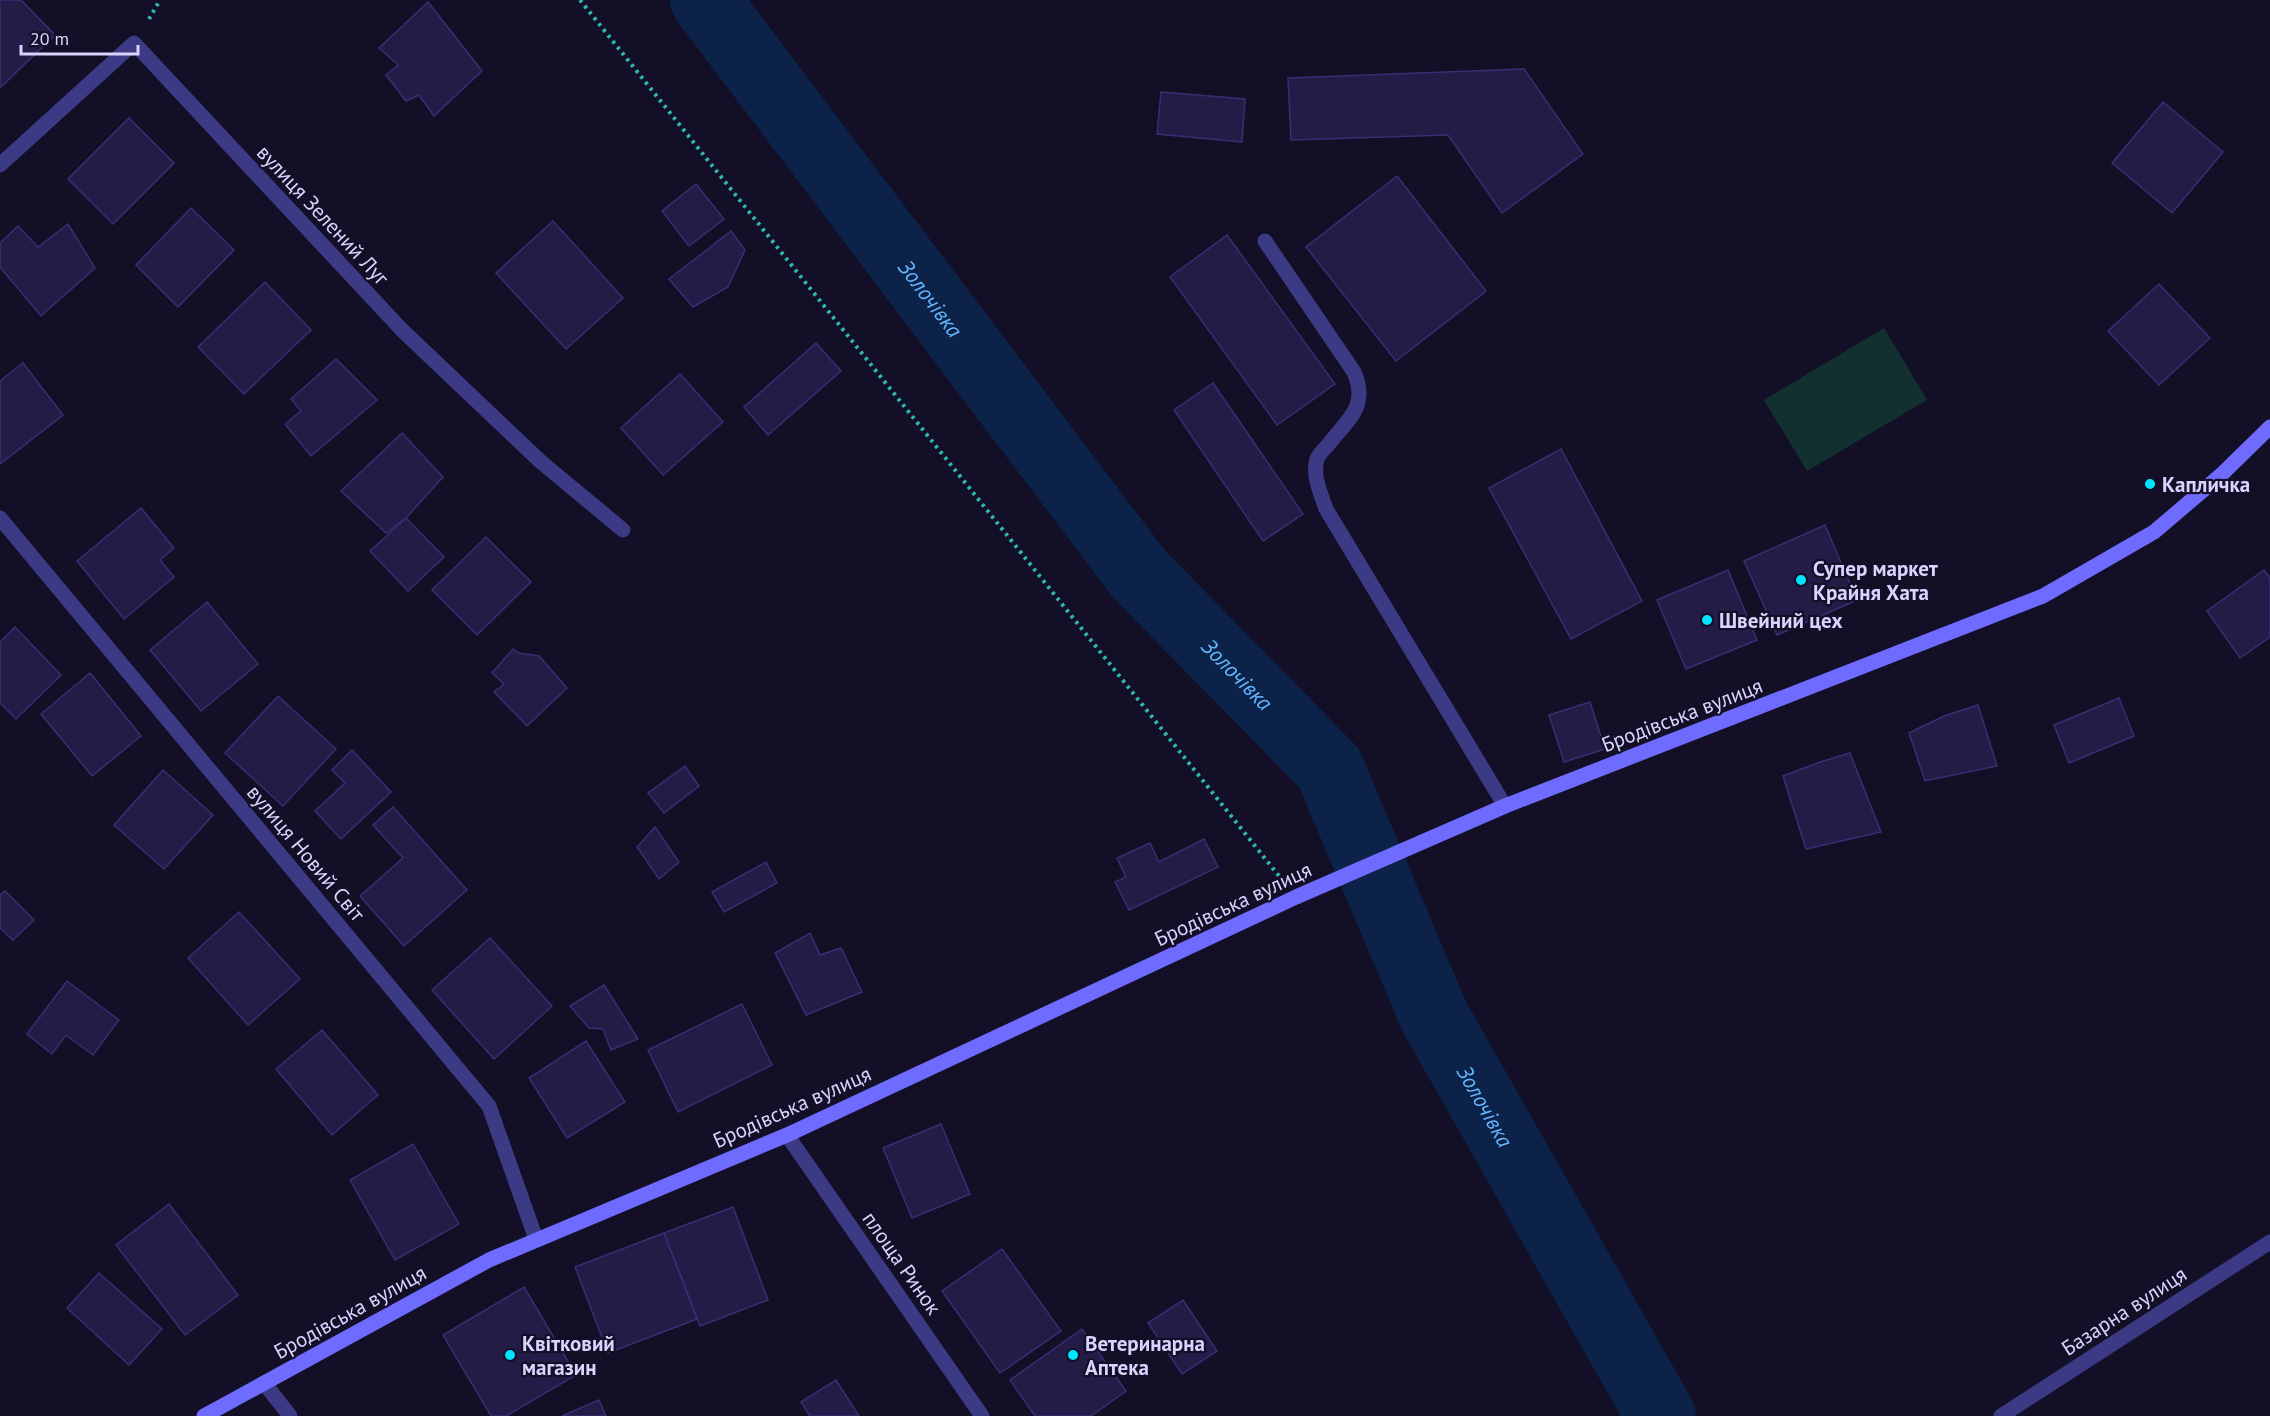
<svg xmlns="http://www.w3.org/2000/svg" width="2270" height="1416" font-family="'PT Sans',sans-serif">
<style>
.green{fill:#12302f}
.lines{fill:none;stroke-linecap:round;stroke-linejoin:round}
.river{stroke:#0c2248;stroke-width:70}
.building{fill:#241b47;stroke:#3b2d73;stroke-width:1.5}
.path{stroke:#2fb8b0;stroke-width:4;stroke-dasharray:3 4.5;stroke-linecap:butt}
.lane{stroke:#3d3a85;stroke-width:15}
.street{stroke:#3d3a85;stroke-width:15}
.secondary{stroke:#6f6bff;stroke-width:15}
.poi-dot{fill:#00e5ff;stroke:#130f26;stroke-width:2}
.labels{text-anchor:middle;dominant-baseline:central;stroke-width:4.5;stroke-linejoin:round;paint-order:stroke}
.street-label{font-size:21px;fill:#d9d4ff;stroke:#130f26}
.poi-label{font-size:21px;font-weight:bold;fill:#d9d4ff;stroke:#130f26;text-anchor:start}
.water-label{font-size:22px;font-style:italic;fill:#62b6ff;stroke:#130f26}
</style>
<rect width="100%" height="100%" fill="#130f26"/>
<!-- green -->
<polygon class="green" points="1884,328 1927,400 1807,471 1764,400"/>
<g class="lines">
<!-- river -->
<path class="river" id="s1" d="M705,0L1139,574L1329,768L1434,1016L1661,1416"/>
</g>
<!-- building -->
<g class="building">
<polygon points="0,0 21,0 55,35 0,88"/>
<polygon points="428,2 482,71 434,116 419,95 406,101 386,75 398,65 379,48"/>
<polygon points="1524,69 1583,154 1502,213 1448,135 1291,140 1288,78"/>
<polygon points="1161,92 1245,99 1242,142 1157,134"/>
<polygon points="2163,102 2223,152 2172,213 2112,163"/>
<polygon points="129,118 174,163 113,224 68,179"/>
<polygon points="1397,176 1486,291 1396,361 1306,247"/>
<polygon points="696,184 724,219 689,246 662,211"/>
<polygon points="191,208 234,250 178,307 136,265"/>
<polygon points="553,221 623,298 566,349 496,273"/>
<polygon points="68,224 95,268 41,316 0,267 0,243 18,226 38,247"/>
<polygon points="731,231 745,250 728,287 693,307 669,279"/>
<polygon points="1227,235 1335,384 1277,425 1170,277"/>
<polygon points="265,282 311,330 244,394 198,347"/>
<polygon points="2159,284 2210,338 2159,385 2108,331"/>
<polygon points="816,343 841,371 768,435 744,407"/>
<polygon points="336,359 377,400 311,456 285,424 301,411 291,399"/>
<polygon points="23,363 63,415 0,464 0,381"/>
<polygon points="680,374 723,422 663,475 621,428"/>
<polygon points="1213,383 1303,514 1263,541 1174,410"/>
<polygon points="402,433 443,477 406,518 386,533 341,491"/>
<polygon points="1561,449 1642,601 1571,639 1489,488"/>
<polygon points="141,508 174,548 160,560 174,577 124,619 77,561"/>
<polygon points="406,518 444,557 408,591 370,551"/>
<polygon points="1825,525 1857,600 1777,635 1744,561"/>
<polygon points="486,537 531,582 477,635 432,590"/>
<polygon points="1728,570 1757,640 1686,669 1657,600"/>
<polygon points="2264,570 2270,578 2270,637 2240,658 2207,611"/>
<polygon points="207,602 258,664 201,711 150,650"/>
<polygon points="15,627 61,675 16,719 0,703 0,642"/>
<polygon points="513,649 519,653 539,656 567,688 527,726 494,692 504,684 492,673"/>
<polygon points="90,673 141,736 92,776 41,714"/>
<polygon points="278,696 336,749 283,806 225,753"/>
<polygon points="2119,698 2134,736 2069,763 2054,725"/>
<polygon points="1590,702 1605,749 1564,762 1549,715"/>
<polygon points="1978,705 1997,766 1925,781 1909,733 1944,716"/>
<polygon points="352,750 391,792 341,839 315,811 345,783 332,770"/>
<polygon points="1850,753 1881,832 1806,849 1783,776 1820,762"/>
<polygon points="685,766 699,786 664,813 648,793"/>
<polygon points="163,770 213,815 164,869 114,825"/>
<polygon points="393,807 467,890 404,946 360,896 403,858 373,825"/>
<polygon points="655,827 679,862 659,879 637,847"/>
<polygon points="1204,839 1218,867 1129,910 1115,882 1126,877 1117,858 1150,843 1159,862"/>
<polygon points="766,862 777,883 724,912 712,892"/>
<polygon points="5,891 34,920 13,940 0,928 0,895"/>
<polygon points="239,912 300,979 248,1025 188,958"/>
<polygon points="810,933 820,955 841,948 862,992 806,1015 775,953"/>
<polygon points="490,938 552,1006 494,1059 432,990"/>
<polygon points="67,981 119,1020 93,1055 66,1035 52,1054 27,1034"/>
<polygon points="604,985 638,1039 611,1050 603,1029 589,1028 570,1006"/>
<polygon points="742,1004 772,1065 678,1112 648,1050"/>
<polygon points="322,1030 378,1095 332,1135 276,1069"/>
<polygon points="586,1041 625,1102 567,1138 529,1078"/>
<polygon points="941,1124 970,1194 912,1218 883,1148"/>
<polygon points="413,1144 459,1224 395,1260 350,1180"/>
<polygon points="169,1204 238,1295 185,1335 116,1245"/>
<polygon points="733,1207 768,1300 700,1326 664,1233"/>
<polygon points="664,1233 697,1319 608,1353 575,1267"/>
<polygon points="1002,1249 1061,1331 1000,1373 942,1291"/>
<polygon points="99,1273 162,1329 129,1365 67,1308"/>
<polygon points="524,1287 576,1375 506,1416 491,1416 443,1335"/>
<polygon points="1183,1300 1217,1351 1182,1374 1148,1323"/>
<polygon points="1082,1329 1126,1391 1091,1416 1035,1416 1010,1380"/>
<polygon points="836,1380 859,1416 810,1416 801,1402"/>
<polygon points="599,1400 606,1416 562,1416"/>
</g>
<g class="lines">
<!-- path -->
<g class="path">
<polyline points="580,0 1279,876"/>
<polyline points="149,19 160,0"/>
</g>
<!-- lane -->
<g class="lane">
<path d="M1265,241L1354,372C1369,407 1348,419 1328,445C1324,449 1319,454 1317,459C1312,475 1321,494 1326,509L1505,806"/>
<polyline points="264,1383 290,1416"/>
</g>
<!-- street -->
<g class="street">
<polyline points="0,165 134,43 402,330 541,462 623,530"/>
<polyline points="0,518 489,1106 536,1239"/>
<polyline points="787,1135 982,1416"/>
<polyline points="2001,1416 2270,1242"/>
</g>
<!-- secondary -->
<polyline class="secondary" points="204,1416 489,1260 787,1135 1296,897 1505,806 2043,596 2154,532 2221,475 2270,427"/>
</g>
<!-- markers -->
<g class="poi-dot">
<circle cx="2150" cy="484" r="6"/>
<circle cx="1801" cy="580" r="6"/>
<circle cx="1707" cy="620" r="6"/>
<circle cx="510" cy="1355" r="6"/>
<circle cx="1073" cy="1355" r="6"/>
</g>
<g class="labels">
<!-- street labels -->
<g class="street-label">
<text transform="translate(323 215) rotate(47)">вулиця Зелений Луг</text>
<text transform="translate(1682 715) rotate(-21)">Бродівська вулиця</text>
<text transform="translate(306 853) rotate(50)">вулиця Новий Світ</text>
<text transform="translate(1233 904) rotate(-25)">Бродівська вулиця</text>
<text transform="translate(792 1107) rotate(-24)">Бродівська вулиця</text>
<text transform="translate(902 1263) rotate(55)">площа Ринок</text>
<text transform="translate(2124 1311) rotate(-33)">Базарна вулиця</text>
<text transform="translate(350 1312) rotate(-29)">Бродівська вулиця</text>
</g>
<!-- poi labels -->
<g class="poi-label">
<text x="2162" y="484">Капличка</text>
<text x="1813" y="568">Супер маркет<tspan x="1813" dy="24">Крайня Хата</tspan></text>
<text x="1719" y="620">Швейний цех</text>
<text x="522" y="1343">Квітковий<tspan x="522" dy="24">магазин</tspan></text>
<text x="1085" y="1343">Ветеринарна<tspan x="1085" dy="24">Аптека</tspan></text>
</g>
<!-- water labels -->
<g class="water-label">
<text stroke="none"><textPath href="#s1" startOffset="374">Золочівка</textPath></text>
<text stroke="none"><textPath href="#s1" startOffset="860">Золочівка</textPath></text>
<text stroke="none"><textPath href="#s1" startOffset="1364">Золочівка</textPath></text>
</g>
</g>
<!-- scale -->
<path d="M21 45v9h117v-9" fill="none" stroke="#d9d4ff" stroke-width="3"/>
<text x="30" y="45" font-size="18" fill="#d9d4ff" stroke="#130f26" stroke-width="4.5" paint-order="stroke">20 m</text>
</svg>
